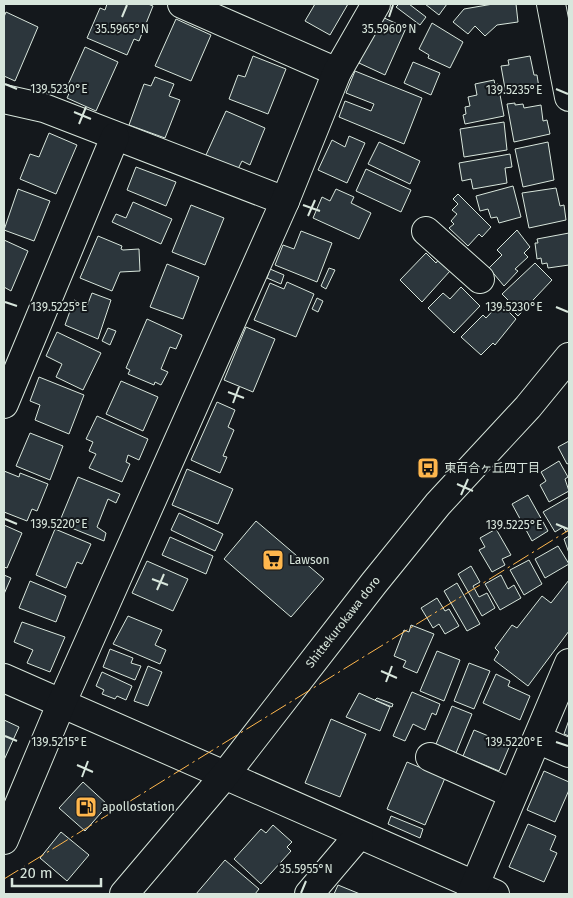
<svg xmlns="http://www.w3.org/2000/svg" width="573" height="898" font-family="'Fira Sans','Noto Sans JP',sans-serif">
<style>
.building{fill:#2c363c;stroke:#d8e6dc}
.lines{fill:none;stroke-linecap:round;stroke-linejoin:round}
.minor-casing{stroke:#d8e6dc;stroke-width:30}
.major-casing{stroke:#d8e6dc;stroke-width:30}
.minor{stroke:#14181c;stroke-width:28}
.major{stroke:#14181c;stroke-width:28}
.power{stroke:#ffb74d;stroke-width:1;stroke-dasharray:18 4 2.5 4;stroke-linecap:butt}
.ticks{fill:none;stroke:#d8e6dc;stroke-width:2}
.labels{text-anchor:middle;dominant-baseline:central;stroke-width:4;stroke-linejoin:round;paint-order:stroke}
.poi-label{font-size:12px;fill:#d8e6dc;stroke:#14181c;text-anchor:start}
.street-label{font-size:12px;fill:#d8e6dc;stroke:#14181c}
.ticks-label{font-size:12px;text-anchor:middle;fill:#d8e6dc;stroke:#14181c;stroke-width:4;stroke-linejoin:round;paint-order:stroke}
</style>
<rect width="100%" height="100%" fill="#14181c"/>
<!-- building -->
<g class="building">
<polygon points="107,4 148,4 153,6 139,41 134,39 127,55 87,38 100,8 105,10"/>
<polygon points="315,4 348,4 330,35 305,21"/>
<polygon points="399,4 409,4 426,17 420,25 396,7"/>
<polygon points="425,4 447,4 439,15"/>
<polygon points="493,4 516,4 518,22 497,25 485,36 475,26 468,34 453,22 464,9"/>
<polygon points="6,12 38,27 15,81 4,76 4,17"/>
<polygon points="380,16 406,28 385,75 359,63"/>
<polygon points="176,19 211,35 191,81 155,66"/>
<polygon points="432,23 463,42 450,68 428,58 429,55 419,49"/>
<polygon points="85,47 118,62 96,111 67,98 71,89 67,87"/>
<polygon points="253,56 286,69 268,114 229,99 238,75 245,77"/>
<polygon points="530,56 534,75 537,75 539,88 506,94 501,66 509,65 508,60"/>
<polygon points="413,62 440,73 431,95 404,83"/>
<polygon points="355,71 422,98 404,144 339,117 345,101 371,111 374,104 346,93"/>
<polygon points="155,77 174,84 169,96 180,100 165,138 129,125 144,84 151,86"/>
<polygon points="494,80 495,85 498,84 504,116 465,124 463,115 466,114 465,107 470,106 468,97 477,95 475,84"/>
<polygon points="515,103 515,105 523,104 524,108 541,105 543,121 547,120 550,134 514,142 507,104"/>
<polygon points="226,111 265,128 250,165 242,161 238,169 206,155"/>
<polygon points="504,122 507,150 464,157 460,129"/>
<polygon points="49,133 77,145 56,194 20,179 30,154 39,157"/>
<polygon points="349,136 365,143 347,183 318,170 332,140 345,147"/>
<polygon points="379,142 420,161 410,184 368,164"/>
<polygon points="548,142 554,180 523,187 515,149"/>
<polygon points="510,154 512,167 505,168 507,183 473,189 471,179 462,181 459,163"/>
<polygon points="136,167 176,182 166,206 127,190"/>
<polygon points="366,169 411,190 401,212 356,191"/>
<polygon points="513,186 521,217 499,223 497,217 491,218 488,209 480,211 476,196"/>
<polygon points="556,188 560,206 564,205 566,220 529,228 522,193"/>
<polygon points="18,189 50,201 34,241 4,230"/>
<polygon points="336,189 354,197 351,203 371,213 359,239 313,218 322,197 330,201"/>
<polygon points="458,194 491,227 482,237 479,234 468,246 449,228 454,224 451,221 457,214 452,210 458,204 453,199"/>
<polygon points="133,202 172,219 161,244 112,222 116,214 126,218"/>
<polygon points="191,205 224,218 205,265 172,252"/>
<polygon points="517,230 530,247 524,253 528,257 515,269 518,271 504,286 489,268 502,255 497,250"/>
<polygon points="301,231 332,243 317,282 275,265 283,245 294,249"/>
<polygon points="569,233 569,265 548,268 547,263 542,264 541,258 537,259 535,243 538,243 537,239"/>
<polygon points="98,236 122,246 121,249 123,250 139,249 140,271 120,272 112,291 80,278"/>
<polygon points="4,240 28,251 11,291 4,287"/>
<polygon points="426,253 436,263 439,259 450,271 422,302 400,280"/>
<polygon points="535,263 552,280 518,316 505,303 508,300 502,294"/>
<polygon points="167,264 199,277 183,319 150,307"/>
<polygon points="329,268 335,270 326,289 321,286"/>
<polygon points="270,269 284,275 281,284 267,278"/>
<polygon points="287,282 314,294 296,337 254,320 270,283 284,289"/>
<polygon points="461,287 480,306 454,333 428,308 443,293 450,299"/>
<polygon points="92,293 111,300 98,339 65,325 74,300 87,306"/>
<polygon points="317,298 323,301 318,312 312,309"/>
<polygon points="500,303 516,319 495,345 493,343 481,355 461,337 483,315 486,318"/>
<polygon points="147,319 182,335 176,349 170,347 161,369 168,372 161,385 155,382 154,385 128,374 130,370 126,368"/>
<polygon points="246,327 275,339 253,392 224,380"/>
<polygon points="108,328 116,331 110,345 102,341"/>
<polygon points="57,332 101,353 83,390 56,377 62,364 46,356"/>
<polygon points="39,377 84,395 69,434 35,420 40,405 30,401"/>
<polygon points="121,381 158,397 143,431 106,414"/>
<polygon points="217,402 235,410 228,427 234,430 223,456 227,457 220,473 191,460"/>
<polygon points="97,416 148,439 139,460 128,455 126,462 130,464 122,482 89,468 96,454 89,451 93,442 86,439"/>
<polygon points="30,433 63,446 50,480 16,466"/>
<polygon points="569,441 569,463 567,464 558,447"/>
<polygon points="559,461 568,477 565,479 569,491 549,502 540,485 546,481 541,472"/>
<polygon points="187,469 233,489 218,524 172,505"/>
<polygon points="4,471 19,477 20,473 48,484 37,511 32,509 27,521 4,512"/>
<polygon points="78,477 120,494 116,503 108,499 97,527 106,533 104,541 59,523"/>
<polygon points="528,495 548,531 532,541 512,504"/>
<polygon points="569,497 569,530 566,532 563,527 555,532 543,512"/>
<polygon points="179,513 223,534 215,551 171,530"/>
<polygon points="256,521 324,579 291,617 224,559"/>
<polygon points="4,525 22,533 7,568 4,567"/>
<polygon points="55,529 91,544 82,564 77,562 66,588 36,575"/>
<polygon points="496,529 511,555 502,559 505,565 492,572 479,550 485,547 480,538"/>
<polygon points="569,536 569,553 564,539"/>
<polygon points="170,537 213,556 206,574 162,555"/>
<polygon points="558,546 569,564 545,578 535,559"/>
<polygon points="529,560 542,584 524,595 510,570"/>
<polygon points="147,561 188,579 173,611 132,593"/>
<polygon points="471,566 480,582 473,586 479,597 487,593 495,608 482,616 458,574"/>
<polygon points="4,575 11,578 4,594"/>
<polygon points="501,575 508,589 514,585 521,598 500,610 485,584"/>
<polygon points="569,580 569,631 528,686 494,660 499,652 495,648 512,625 517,628 542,596 551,603"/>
<polygon points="30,581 66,596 56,622 19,608"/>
<polygon points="457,583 480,624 467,631 444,591"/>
<polygon points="437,598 445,611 449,609 459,626 445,634 439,624 433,628 421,608"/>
<polygon points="128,616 162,630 155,645 166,650 160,664 113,644"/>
<polygon points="22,622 65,637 50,672 27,663 33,650 14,642"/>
<polygon points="411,625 434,634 417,673 403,667 406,661 394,656 404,630 409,632"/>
<polygon points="110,649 133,658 131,663 141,666 135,680 103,667"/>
<polygon points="437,651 460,660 444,701 420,691"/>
<polygon points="469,663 490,671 474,709 454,701"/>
<polygon points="148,666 162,672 148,706 134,701"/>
<polygon points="102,672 132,686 126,700 117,696 115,699 102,694 104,690 96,686"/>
<polygon points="496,674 510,681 508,686 530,696 520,720 483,703"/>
<polygon points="412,692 440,704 436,715 432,713 425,730 413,724 405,741 393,736"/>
<polygon points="359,693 390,707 380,731 346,717"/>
<polygon points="377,698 393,704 392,707 375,700"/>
<polygon points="452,706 472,714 456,753 436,744"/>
<polygon points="331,719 366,734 340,797 305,783"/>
<polygon points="4,720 19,727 4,760"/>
<polygon points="569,720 569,736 564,734"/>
<polygon points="474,730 510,745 499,771 463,756"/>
<polygon points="407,762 445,778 425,825 387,809"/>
<polygon points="544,771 569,782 569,790 555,822 527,810"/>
<polygon points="83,782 108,805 85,831 59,808"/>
<polygon points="391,816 423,829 420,838 388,824"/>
<polygon points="528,824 556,836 550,850 557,853 544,882 509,867"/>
<polygon points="273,825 292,842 287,847 291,851 261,884 234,859 261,829 266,833"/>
<polygon points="61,832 89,855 67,881 40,858"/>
<polygon points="225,860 259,889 255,894 196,894"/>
<polygon points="338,885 360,894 334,894"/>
</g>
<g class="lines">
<!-- minor casing -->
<g class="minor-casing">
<g id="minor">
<polyline points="182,4 337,72"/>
<polyline points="551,4 569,97"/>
<polyline points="4,99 44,108 285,201"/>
<polyline points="426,231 480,279"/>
<polyline points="4,404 115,137"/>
<polyline points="4,678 495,894"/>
<polyline points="537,739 569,753"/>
<polyline points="430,757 513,794"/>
<polyline points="4,840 62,702 285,201 337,72 376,4"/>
<polyline points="309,894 359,835"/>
<polyline points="471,894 569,663"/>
</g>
</g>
<!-- major casing -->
<g class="major-casing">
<polyline id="major" points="124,894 225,775 374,583 438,504 528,407 569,357"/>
</g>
<!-- minor -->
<use href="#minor" class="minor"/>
<!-- major -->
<use href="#major" class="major"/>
<!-- power -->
<polyline class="power" points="4,879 569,530"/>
</g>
<!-- ticks -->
<path class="ticks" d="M122,17L127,5M389,17L393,5M5,84L17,89M556,89L568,94M74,112L91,119M79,124L86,107M303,205L320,211M308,216L315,200M5,302L17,306M556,307L568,312M228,392L244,398M233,403L239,387M457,484L473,491M461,495L468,479M5,519L17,524M556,524L568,529M152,579L168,585M157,590L164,574M381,671L397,678M386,682L392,666M5,736L17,741M556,742L568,746M77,765L93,772M82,777L88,761M301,893L306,881"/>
<!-- icons -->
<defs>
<g id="bus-square" transform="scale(1.125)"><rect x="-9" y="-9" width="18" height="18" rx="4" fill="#ffb74d" stroke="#14181c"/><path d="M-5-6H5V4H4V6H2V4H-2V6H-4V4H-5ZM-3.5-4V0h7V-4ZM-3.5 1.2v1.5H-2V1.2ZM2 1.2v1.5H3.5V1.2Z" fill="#111"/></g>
<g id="supermarket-square" transform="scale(1.125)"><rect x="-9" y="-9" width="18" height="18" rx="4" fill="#ffb74d" stroke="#14181c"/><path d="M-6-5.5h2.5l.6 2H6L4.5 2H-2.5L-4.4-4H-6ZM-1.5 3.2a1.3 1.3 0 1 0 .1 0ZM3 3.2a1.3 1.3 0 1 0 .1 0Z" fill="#111"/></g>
<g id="fuel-square" transform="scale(1.125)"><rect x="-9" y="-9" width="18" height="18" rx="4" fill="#ffb74d" stroke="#14181c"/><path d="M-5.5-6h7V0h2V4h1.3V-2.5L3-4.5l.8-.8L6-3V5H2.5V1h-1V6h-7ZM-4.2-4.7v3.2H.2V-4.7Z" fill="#111"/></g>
</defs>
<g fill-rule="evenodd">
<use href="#bus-square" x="428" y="468"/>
<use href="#supermarket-square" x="273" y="560"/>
<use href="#fuel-square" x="86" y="807"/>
</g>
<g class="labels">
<!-- poi labels -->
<g class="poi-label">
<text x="444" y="468">東百合ヶ丘四丁目</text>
<text x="289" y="560">Lawson</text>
<text x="102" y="807">apollostation</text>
</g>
<!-- street labels -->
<g class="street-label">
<text transform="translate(343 622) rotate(-52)">Shittekurokawa doro</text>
</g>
</g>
<g class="ticks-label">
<text x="122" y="33">35.5965°N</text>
<text x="389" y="33">35.5960°N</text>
<text x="59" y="93">139.5230°E</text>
<text x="514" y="94">139.5235°E</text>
<text x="59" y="311">139.5225°E</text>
<text x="514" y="311">139.5230°E</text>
<text x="59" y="528">139.5220°E</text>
<text x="514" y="529">139.5225°E</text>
<text x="59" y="746">139.5215°E</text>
<text x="514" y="746">139.5220°E</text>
<text x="306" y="873">35.5955°N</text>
</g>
<!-- border -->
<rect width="573" height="898" fill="none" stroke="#d8e6dc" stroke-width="10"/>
<!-- scale -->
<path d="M12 878v8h89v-8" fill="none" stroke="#d8e6dc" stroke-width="2.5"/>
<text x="20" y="878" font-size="15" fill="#d8e6dc" stroke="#14181c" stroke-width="4" paint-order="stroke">20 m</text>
</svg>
